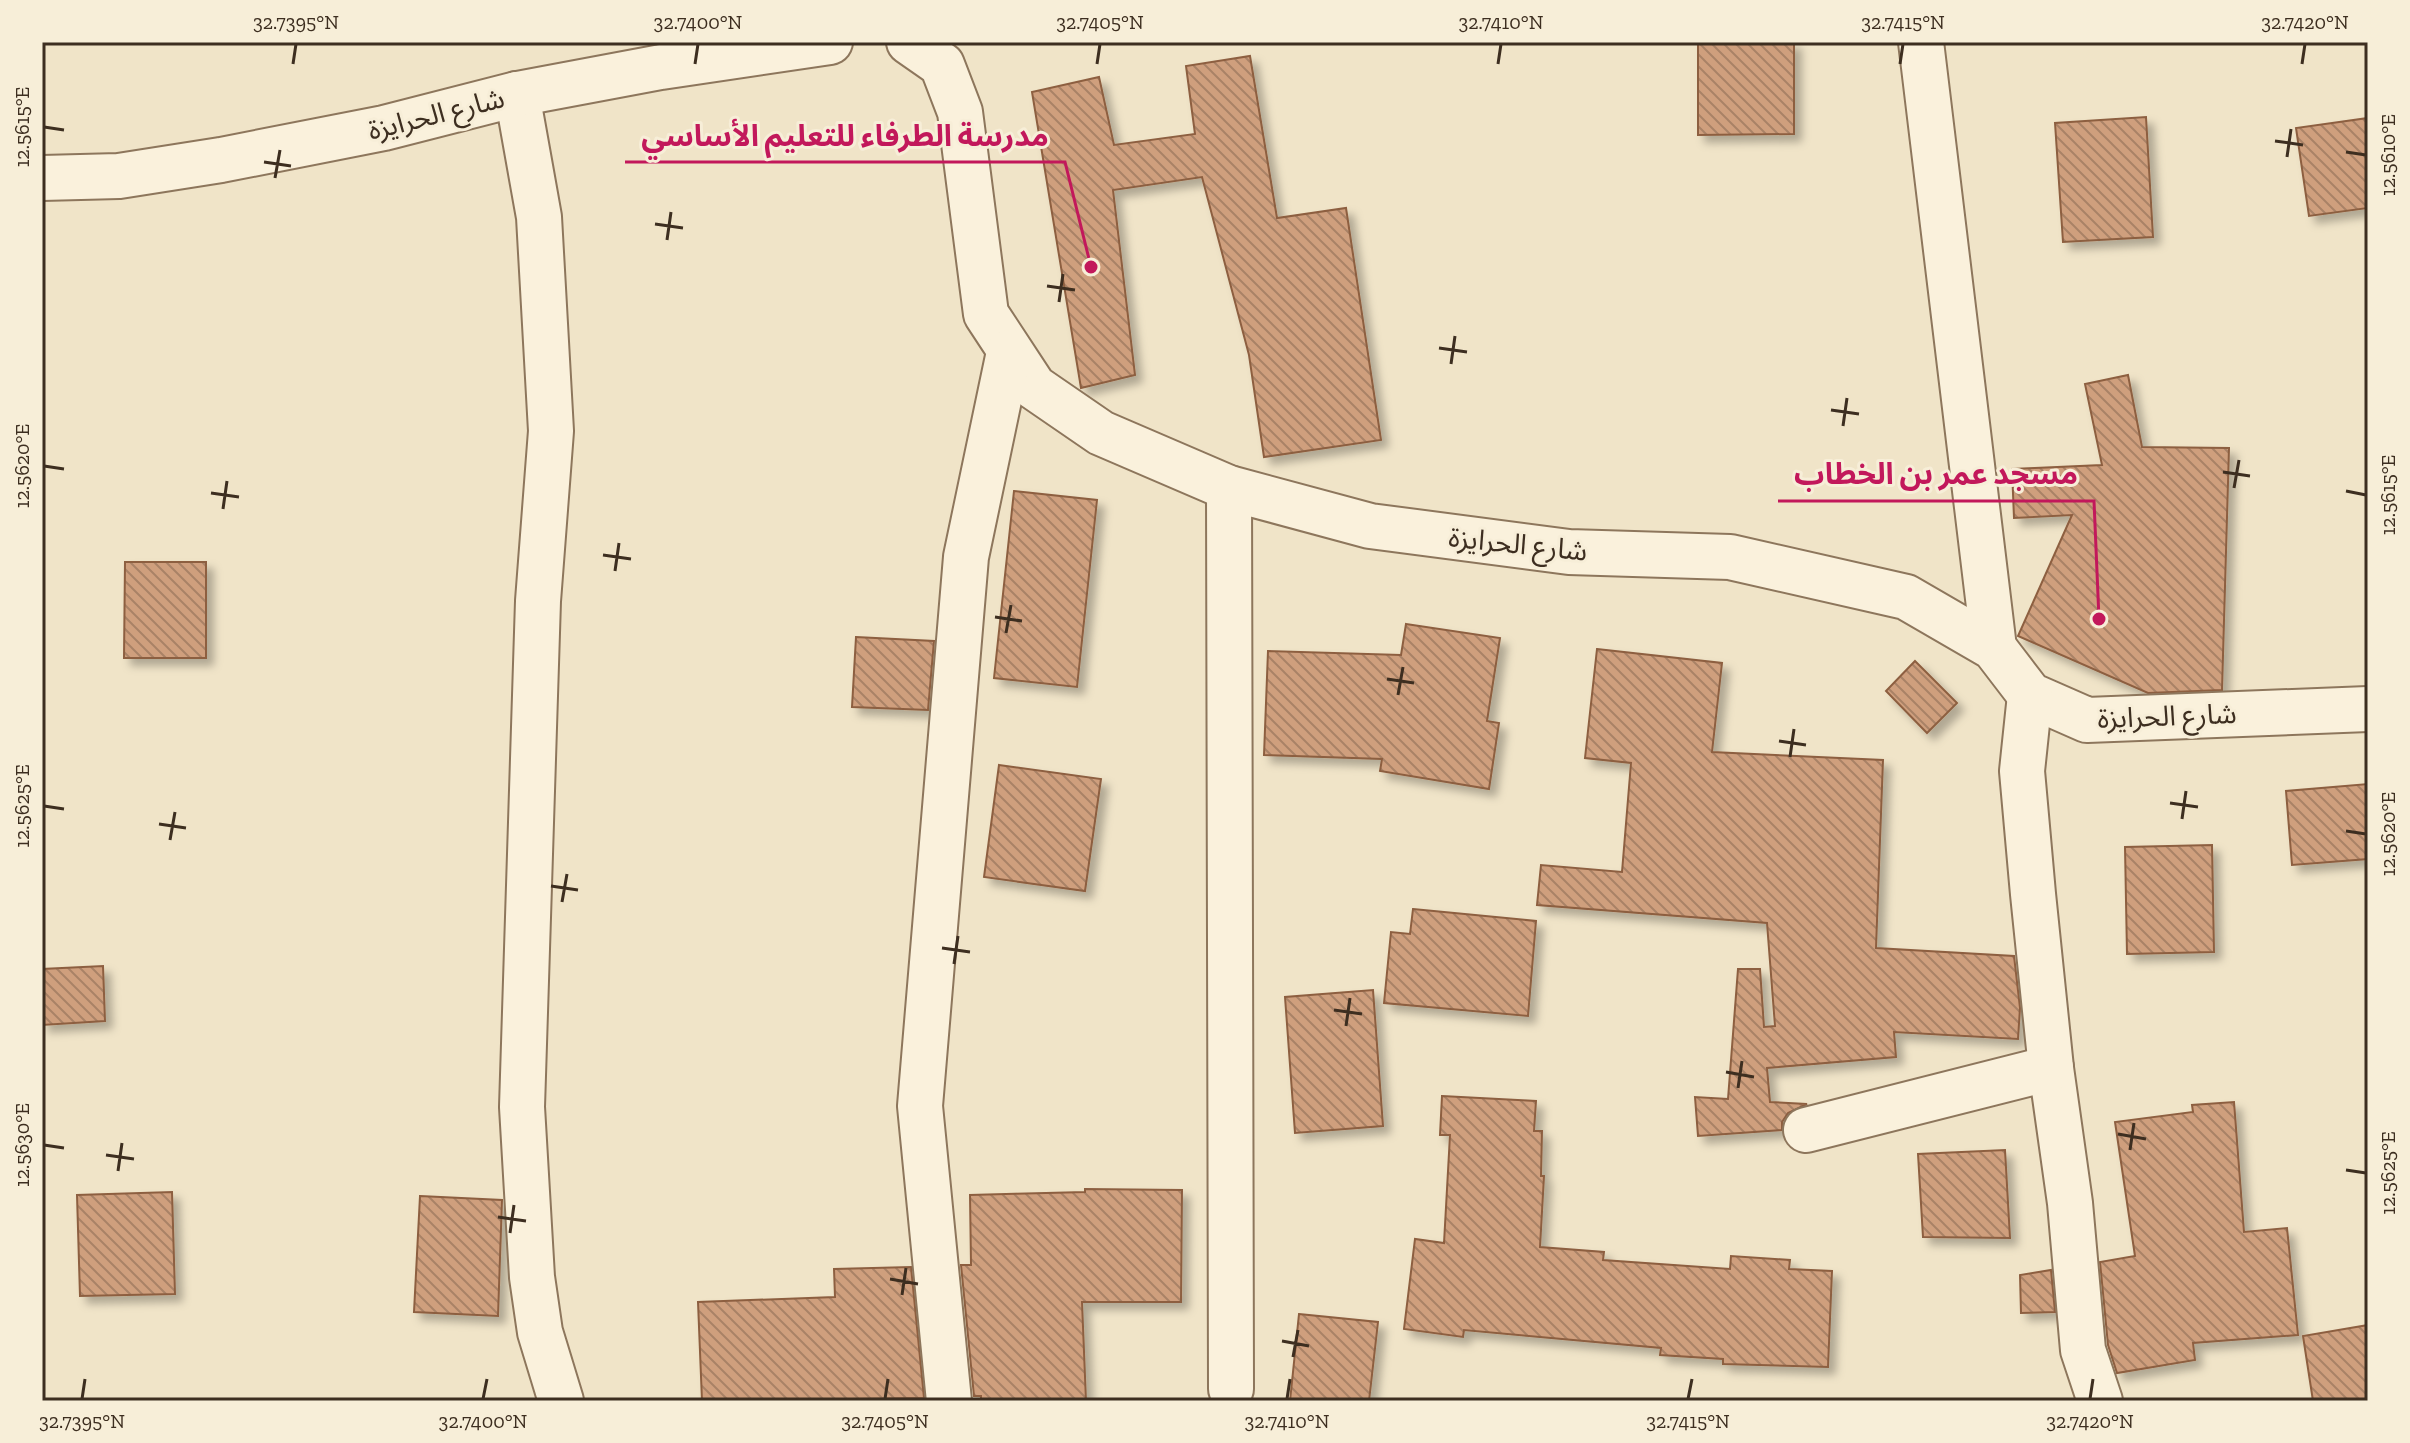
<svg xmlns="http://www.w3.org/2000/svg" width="2410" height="1443" font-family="'Zilla Slab','Noto Sans Arabic',serif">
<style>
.building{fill:url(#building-back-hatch);stroke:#8d5f41;stroke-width:2;filter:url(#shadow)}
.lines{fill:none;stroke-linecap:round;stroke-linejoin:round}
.street-casing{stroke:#8d765c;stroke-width:48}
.street{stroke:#faf1dc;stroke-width:44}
.ticks{fill:none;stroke:#3d2e20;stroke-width:3}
.labels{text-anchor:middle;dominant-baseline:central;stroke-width:6;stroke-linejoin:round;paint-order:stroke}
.street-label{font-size:28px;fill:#3d2e20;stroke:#f7eed8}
.leader{fill:none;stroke:#c2185b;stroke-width:3}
.callout-dot{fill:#c2185b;stroke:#f7eed8;stroke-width:3}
.callout-label{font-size:30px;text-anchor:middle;font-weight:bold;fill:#c2185b;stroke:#f7eed8;stroke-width:6;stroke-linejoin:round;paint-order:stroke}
.neatline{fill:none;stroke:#3d2e20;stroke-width:3}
.ticks-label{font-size:20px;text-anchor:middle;fill:#3d2e20}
</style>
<defs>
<pattern id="building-back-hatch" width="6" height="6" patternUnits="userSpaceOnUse" patternTransform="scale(2)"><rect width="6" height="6" fill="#cf9f7d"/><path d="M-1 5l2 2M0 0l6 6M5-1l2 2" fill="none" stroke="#a98266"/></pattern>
<filter id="shadow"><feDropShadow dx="7" dy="7" stdDeviation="4" flood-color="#0004"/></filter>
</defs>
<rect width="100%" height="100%" fill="#f0e4c8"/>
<!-- building -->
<g class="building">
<polygon points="1698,42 1794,42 1794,134 1698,135"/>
<polygon points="1250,56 1277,218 1346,208 1381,440 1264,457 1249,355 1202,177 1113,190 1135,375 1081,388 1032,92 1099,77 1114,145 1195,134 1186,66"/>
<polygon points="2146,117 2153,237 2063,242 2055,123"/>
<polygon points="2368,118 2368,208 2309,216 2296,128"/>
<polygon points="2128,375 2142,447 2229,448 2222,690 2148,693 2018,636 2072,515 2014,518 2012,469 2102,465 2085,384"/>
<polygon points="1014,491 1097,500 1077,687 994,678"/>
<polygon points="125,562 206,562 206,658 124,658"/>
<polygon points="1406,624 1500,638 1487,721 1499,723 1489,789 1380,771 1382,759 1264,755 1268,651 1401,655"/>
<polygon points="856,637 934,641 928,710 852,707"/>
<polygon points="1597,649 1722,663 1712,752 1883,760 1876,948 2014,956 2020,1008 2018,1039 1894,1032 1896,1057 1767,1068 1770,1102 1807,1104 1788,1113 1782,1122 1782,1130 1698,1136 1695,1097 1728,1099 1738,969 1760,969 1764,1027 1775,1026 1767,923 1537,905 1541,865 1622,872 1631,763 1585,758"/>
<polygon points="1915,661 1957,703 1927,733 1886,691"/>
<polygon points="999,765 1101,779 1085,891 984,877"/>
<polygon points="2368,784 2368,859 2292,865 2286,791"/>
<polygon points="2212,845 2214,952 2127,954 2125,847"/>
<polygon points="1413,909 1536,921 1528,1016 1384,1003 1391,932 1410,934"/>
<polygon points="103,966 105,1021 42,1025 42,969"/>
<polygon points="1373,990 1383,1126 1295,1133 1285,997"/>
<polygon points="1442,1096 1536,1101 1534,1131 1542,1131 1541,1176 1544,1176 1540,1247 1604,1252 1603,1260 1730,1269 1731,1256 1790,1260 1789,1269 1832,1271 1828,1367 1723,1364 1723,1359 1660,1355 1661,1348 1464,1330 1463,1337 1404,1329 1415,1239 1444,1243 1450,1135 1440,1135"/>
<polygon points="2234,1102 2244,1232 2287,1228 2298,1335 2193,1343 2195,1360 2117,1373 2108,1345 2100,1262 2135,1256 2115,1122 2193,1112 2192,1105"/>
<polygon points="2005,1150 2010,1238 1923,1237 1918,1154"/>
<polygon points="1085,1189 1182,1190 1181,1302 1082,1302 1086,1401 981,1401 981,1396 974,1396 961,1265 971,1265 970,1195 1085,1192"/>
<polygon points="172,1192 175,1294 80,1296 77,1195"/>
<polygon points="420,1196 502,1200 498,1316 414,1312"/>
<polygon points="911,1267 924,1398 702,1401 698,1302 835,1297 834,1269"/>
<polygon points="2051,1270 2055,1312 2021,1313 2020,1275"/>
<polygon points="1299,1314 1378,1322 1369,1401 1290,1401"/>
<polygon points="2368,1325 2368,1401 2313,1401 2303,1336"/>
</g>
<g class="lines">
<!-- street casing -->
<g class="street-casing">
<g id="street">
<polyline points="909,42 942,65 960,112 986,314 1034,387 1101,433 1229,488 1370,526 1569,552 1730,557 1906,597 1994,648 2030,695 2087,720 2368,709"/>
<polyline points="1921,42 1994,648"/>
<polyline points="517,94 539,217 551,431 538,601 522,1107 532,1277 540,1332 561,1401"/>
<polyline points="42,178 119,176 221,160 384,128 517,94 661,67 830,42"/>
<polyline points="1229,488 1231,1389"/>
<polyline points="2030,695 2022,771 2033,894 2051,1068 2070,1203 2083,1350 2100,1401"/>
<polyline points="1806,1130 2051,1068"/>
<polyline points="949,1401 920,1106 966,557 1009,352"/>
</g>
</g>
<!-- street -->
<use href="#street" class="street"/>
</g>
<!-- ticks -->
<path class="ticks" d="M293,64L296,44M695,64L698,44M1097,64L1100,44M1498,64L1501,44M1900,64L1903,44M2302,64L2305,44M44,127L64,130M2275,141L2303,145M2346,152L2366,155M2287,157L2291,129M264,162L291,166M275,178L280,150M655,224L683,228M667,240L671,212M1047,286L1075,290M1059,302L1063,274M1439,348L1467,352M1451,364L1455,336M1831,410L1859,414M1843,426L1847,398M44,466L64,469M2223,472L2250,476M2234,488L2239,460M2346,491L2366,495M211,493L239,497M223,509L227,481M603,555L631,559M615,571L619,543M995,617L1022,621M1006,633L1011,605M1387,679L1414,683M1398,695L1403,667M1779,741L1806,745M1790,757L1794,729M2170,803L2198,807M44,806L64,809M2182,819L2186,791M159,824L186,828M2346,831L2366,834M170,840L175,812M551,886L578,890M562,902L567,874M942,948L970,952M954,964L958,936M1334,1010L1362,1014M1346,1026L1350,998M1726,1072L1754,1077M1738,1088L1742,1061M2118,1134L2146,1139M44,1145L64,1148M2130,1150L2134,1123M106,1155L134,1159M2346,1170L2366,1173M118,1171L122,1143M498,1217L526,1221M510,1233L514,1205M890,1279L918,1284M902,1295L906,1268M1282,1341L1309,1346M1293,1357L1298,1330M82,1399L85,1379M483,1399L487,1379M885,1399L888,1379M1287,1399L1290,1379M1688,1399L1692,1379M2090,1399L2093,1379"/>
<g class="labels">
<!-- street labels -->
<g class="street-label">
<text transform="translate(436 114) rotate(-14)">شارع الحرايزة</text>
<text transform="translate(1518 544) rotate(6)">شارع الحرايزة</text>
<text transform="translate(2167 716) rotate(-2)">شارع الحرايزة</text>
</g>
</g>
<!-- callouts -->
<path class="leader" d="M1091 267L1065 162H625M2099 619L2094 501H1778"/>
<g class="callout-dot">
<circle cx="1091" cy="267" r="8"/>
<circle cx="2099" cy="619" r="8"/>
</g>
<g class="callout-label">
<text x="845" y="146">مدرسة الطرفاء للتعليم الأساسي</text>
<text x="1936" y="484">مسجد عمر بن الخطاب</text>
</g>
<!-- border -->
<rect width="2410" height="1443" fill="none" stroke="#f7eed8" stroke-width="88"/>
<rect x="44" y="44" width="2322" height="1355" class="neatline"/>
<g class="ticks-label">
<text x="296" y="29">32.7395°N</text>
<text x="698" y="29">32.7400°N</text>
<text x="1100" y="29">32.7405°N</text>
<text x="1501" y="29">32.7410°N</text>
<text x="1903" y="29">32.7415°N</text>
<text x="2305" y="29">32.7420°N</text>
<text transform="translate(22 127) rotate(-90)" y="7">12.5615°E</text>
<text transform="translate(2388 155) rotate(-90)" y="7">12.5610°E</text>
<text transform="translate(22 466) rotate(-90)" y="7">12.5620°E</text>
<text transform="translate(2388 495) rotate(-90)" y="7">12.5615°E</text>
<text transform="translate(22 806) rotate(-90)" y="7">12.5625°E</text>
<text transform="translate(2388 834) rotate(-90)" y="7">12.5620°E</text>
<text transform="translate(22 1145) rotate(-90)" y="7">12.5630°E</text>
<text transform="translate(2388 1173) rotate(-90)" y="7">12.5625°E</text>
<text x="82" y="1428">32.7395°N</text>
<text x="483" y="1428">32.7400°N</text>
<text x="885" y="1428">32.7405°N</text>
<text x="1287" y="1428">32.7410°N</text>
<text x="1688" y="1428">32.7415°N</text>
<text x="2090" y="1428">32.7420°N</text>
</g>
</svg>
